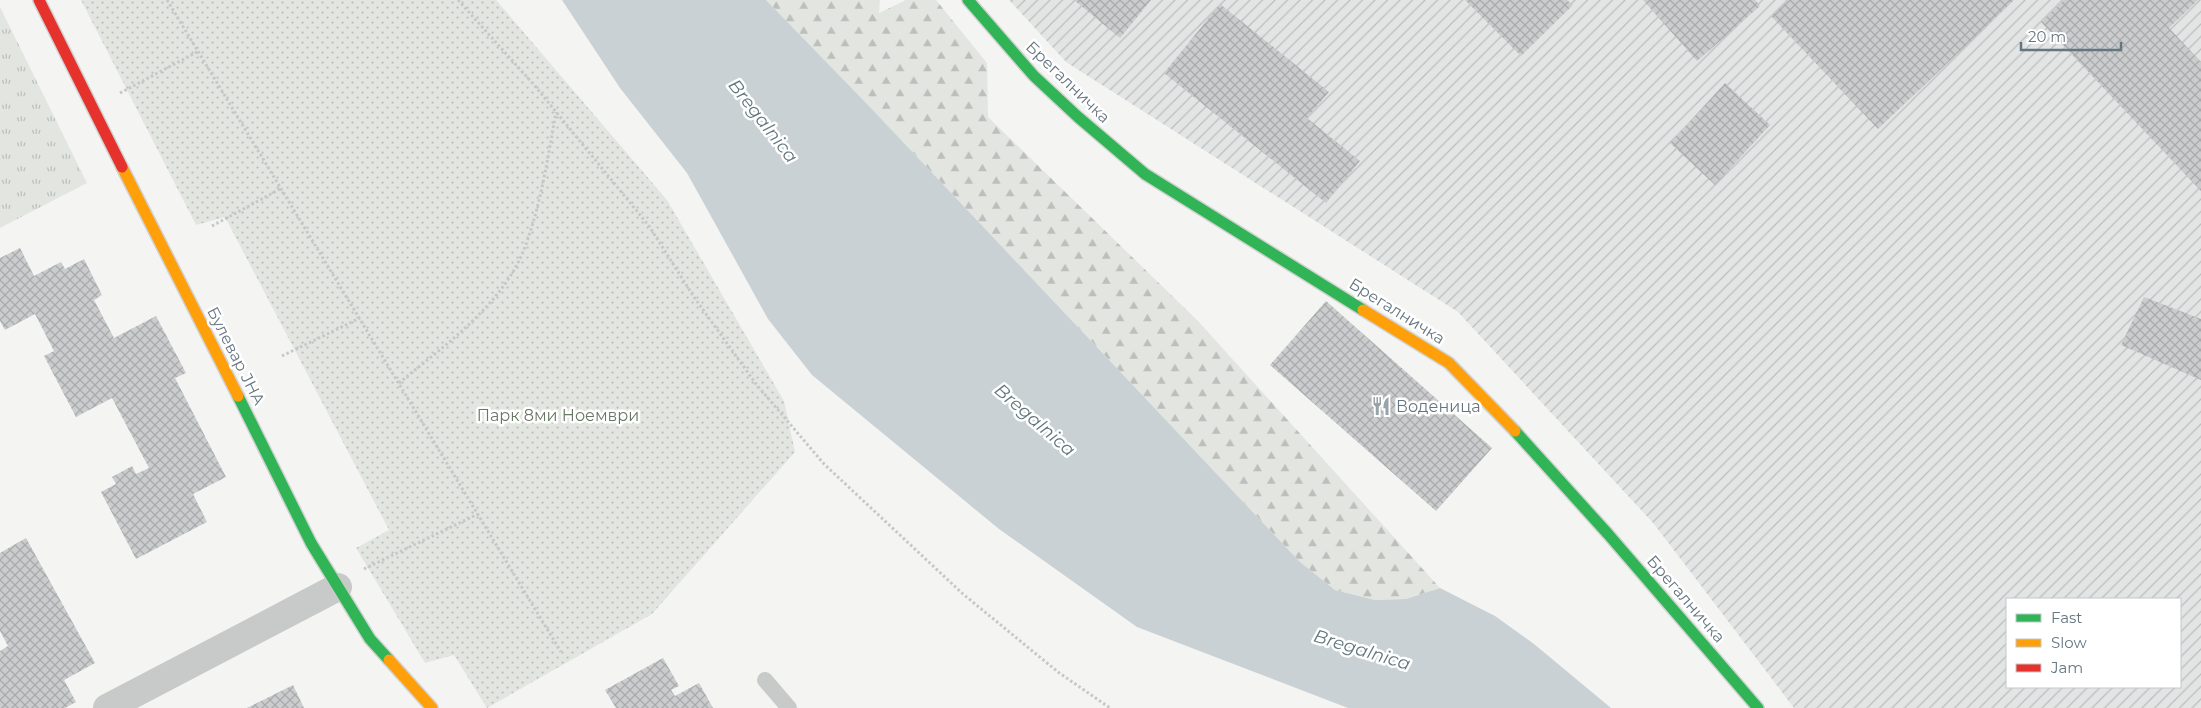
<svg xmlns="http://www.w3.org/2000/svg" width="2201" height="708" font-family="Montserrat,sans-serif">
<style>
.industrial{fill:url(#industrial-furrows);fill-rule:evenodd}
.grass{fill:url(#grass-tufts)}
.forest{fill:url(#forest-firs)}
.park{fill:url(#park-dots)}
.water{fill:#c9d1d4}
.building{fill:url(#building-cross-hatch)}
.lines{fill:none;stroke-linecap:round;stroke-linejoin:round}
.fast-casing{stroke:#d1d2d2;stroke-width:14}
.slow-casing{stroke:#d1d2d2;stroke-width:14}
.jam-casing{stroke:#d1d2d2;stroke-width:14}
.path{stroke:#c6c7c8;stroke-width:3;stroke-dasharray:2.5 2.5;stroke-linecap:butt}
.lane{stroke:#c8caca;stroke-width:16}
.street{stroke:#c8caca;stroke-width:28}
.fast{stroke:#30b455;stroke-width:11}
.slow{stroke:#ff9f0a;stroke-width:11}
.jam{stroke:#e5322d;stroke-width:11}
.labels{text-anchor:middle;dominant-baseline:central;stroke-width:5;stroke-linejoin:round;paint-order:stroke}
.street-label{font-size:16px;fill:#667681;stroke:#fff}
.poi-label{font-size:16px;fill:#667681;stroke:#fff;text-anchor:start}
.park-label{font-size:16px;fill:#697864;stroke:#fff}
.water-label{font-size:18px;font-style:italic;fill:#62777e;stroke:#fff}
</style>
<defs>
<pattern id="industrial-furrows" width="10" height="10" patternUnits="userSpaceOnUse" patternTransform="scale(1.25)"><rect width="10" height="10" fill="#e3e4e4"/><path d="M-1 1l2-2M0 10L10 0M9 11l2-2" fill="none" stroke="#bcbdbe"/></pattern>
<pattern id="grass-tufts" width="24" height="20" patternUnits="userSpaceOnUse" patternTransform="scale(1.25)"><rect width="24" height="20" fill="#e3e6e0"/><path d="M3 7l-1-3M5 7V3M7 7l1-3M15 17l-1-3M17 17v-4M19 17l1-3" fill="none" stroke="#bcbfbb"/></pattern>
<pattern id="forest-firs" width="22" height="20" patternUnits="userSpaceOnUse" patternTransform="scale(1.25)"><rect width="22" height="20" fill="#e3e6e0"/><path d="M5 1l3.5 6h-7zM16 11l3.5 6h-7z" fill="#bcbfbb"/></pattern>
<pattern id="park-dots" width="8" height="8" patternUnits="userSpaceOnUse" patternTransform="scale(1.25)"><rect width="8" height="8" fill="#e3e6e0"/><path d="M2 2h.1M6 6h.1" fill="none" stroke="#bcbfbb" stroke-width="1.8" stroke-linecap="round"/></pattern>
<pattern id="building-cross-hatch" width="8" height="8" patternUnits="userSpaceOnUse" patternTransform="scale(1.25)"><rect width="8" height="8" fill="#cbcccd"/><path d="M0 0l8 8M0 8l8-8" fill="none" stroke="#a9aaac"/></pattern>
</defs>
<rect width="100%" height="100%" fill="#f4f4f3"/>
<!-- industrial -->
<path class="industrial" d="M1009,0H2201V708H1794L1654,524L1458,312L1066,62ZM2007,599H2180V687H2007Z"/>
<!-- grass -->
<polygon class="grass" points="0,7 87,183 0,228"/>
<!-- forest -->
<polygon class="forest" points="766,0 880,0 879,13 906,0 936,0 987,63 988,117 1198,321 1440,588 1406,599 1375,600 1335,590 1300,562 869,106"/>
<!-- park -->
<polygon class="park" points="81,0 496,0 667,200 784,401 795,452 652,614 487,708 454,655 425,663 356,548 389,530 225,217 196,225"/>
<!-- water -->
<polygon class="water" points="562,0 766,0 869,106 1300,562 1335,590 1375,600 1406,599 1440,588 1495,616 1534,644 1611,708 1348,708 1137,627 999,529 812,375 768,319 687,173 620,88"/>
<!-- building -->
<g class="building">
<polygon points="1074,0 1151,0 1120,38"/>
<polygon points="1465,0 1567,0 1573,5 1521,56"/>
<polygon points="1643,0 1755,0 1760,6 1697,61"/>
<polygon points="1789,0 2014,0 1878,129 1771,16"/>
<polygon points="2064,0 2198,0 2169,28 2201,62 2201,191 2041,22"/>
<polygon points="1220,4 1329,92 1307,118 1360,161 1326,203 1164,73"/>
<polygon points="1725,83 1770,125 1715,185 1670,143"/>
<polygon points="20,248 34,276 61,262 65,269 84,259 102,295 94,300 114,338 156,316 186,373 175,378 226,477 193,494 207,522 136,559 101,492 116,484 112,477 132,466 136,474 149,468 112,398 76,417 44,356 54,351 35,314 5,330 0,321 0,258"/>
<polygon points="2144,297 2201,319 2201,380 2121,345"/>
<polygon points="1326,301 1492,448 1436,511 1270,365"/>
<polygon points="26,538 95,663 64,680 76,702 65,708 0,708 0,651 8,646 0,631 0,553"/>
<polygon points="663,658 679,686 671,690 675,696 699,683 713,708 616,708 605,690"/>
<polygon points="293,685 304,708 247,708"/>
</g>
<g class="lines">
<!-- fast casing -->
<g class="fast-casing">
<g id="fast">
<polyline points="968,0 1034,76 1078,117 1145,174 1363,310"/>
<polyline points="238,396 311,543 370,639 389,660"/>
<polyline points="1515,431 1608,534 1758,708"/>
</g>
</g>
<!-- slow casing -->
<g class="slow-casing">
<g id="slow">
<polyline points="122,167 238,396"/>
<polyline points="1363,310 1449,363 1515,431"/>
<polyline points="389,660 432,708"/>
</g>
</g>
<!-- jam casing -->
<g class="jam-casing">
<polyline id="jam" points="39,0 122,167"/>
</g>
<!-- path -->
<g class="path">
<polyline points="167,0 561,652"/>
<polyline points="458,0 535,86 649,226 694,297 756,384 824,464 963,594 1058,672 1110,708"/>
<polyline points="120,93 199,51"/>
<polyline points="212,226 282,188"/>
<polyline points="282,356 360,318"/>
<path d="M399,383C445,345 503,305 525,247C541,204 548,157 556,112"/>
<polyline points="364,569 478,514"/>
</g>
<!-- lane -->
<polyline class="lane" points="765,680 789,708"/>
<!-- street -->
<polyline class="street" points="107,708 338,587"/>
<!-- fast -->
<use href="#fast" class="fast"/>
<!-- slow -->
<use href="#slow" class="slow"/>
<!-- jam -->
<use href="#jam" class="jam"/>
</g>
<!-- icons -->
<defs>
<g id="restaurant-bare" transform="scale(1.5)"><path d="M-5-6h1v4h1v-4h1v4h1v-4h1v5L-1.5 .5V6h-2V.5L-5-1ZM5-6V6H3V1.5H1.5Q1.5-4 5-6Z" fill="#98a2a9" stroke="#fff" stroke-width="2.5" paint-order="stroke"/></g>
</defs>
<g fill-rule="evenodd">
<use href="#restaurant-bare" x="1381" y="406"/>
</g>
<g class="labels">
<!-- street labels -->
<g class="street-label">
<text transform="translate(1068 82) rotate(44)">Брегалничка</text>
<text transform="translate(1397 311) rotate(32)">Брегалничка</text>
<text transform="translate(236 356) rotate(63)">Булевар ЈНА</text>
<text transform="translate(1686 599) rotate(49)">Брегалничка</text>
</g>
<!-- poi labels -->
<g class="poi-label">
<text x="1396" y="406">Воденица</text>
</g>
<!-- park labels -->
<g class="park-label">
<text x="558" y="415">Парк 8ми Ноември</text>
</g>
<!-- water labels -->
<g class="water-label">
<text transform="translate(763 121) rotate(52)">Bregalnica</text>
<text transform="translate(1035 420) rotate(41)">Bregalnica</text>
<text transform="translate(1362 650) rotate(17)">Bregalnica</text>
</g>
</g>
<!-- legend -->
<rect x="2006" y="598" width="175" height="90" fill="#ffffff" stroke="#c2c8cd"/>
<rect x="2016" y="614" width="25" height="8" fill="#30b455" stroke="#c2c8cd"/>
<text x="2051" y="623" font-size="15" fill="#667681">Fast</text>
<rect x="2016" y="639" width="25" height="8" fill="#ff9f0a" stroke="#c2c8cd"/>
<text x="2051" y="648" font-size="15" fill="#667681">Slow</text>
<rect x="2016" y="664" width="25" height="8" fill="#e5322d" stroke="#c2c8cd"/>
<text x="2051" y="673" font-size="15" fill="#667681">Jam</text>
<!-- scale -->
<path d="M2021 42v8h100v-8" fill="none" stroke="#667681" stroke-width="2.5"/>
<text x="2028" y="42" font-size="15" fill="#667681" stroke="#ffffff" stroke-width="4" paint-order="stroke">20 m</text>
</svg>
